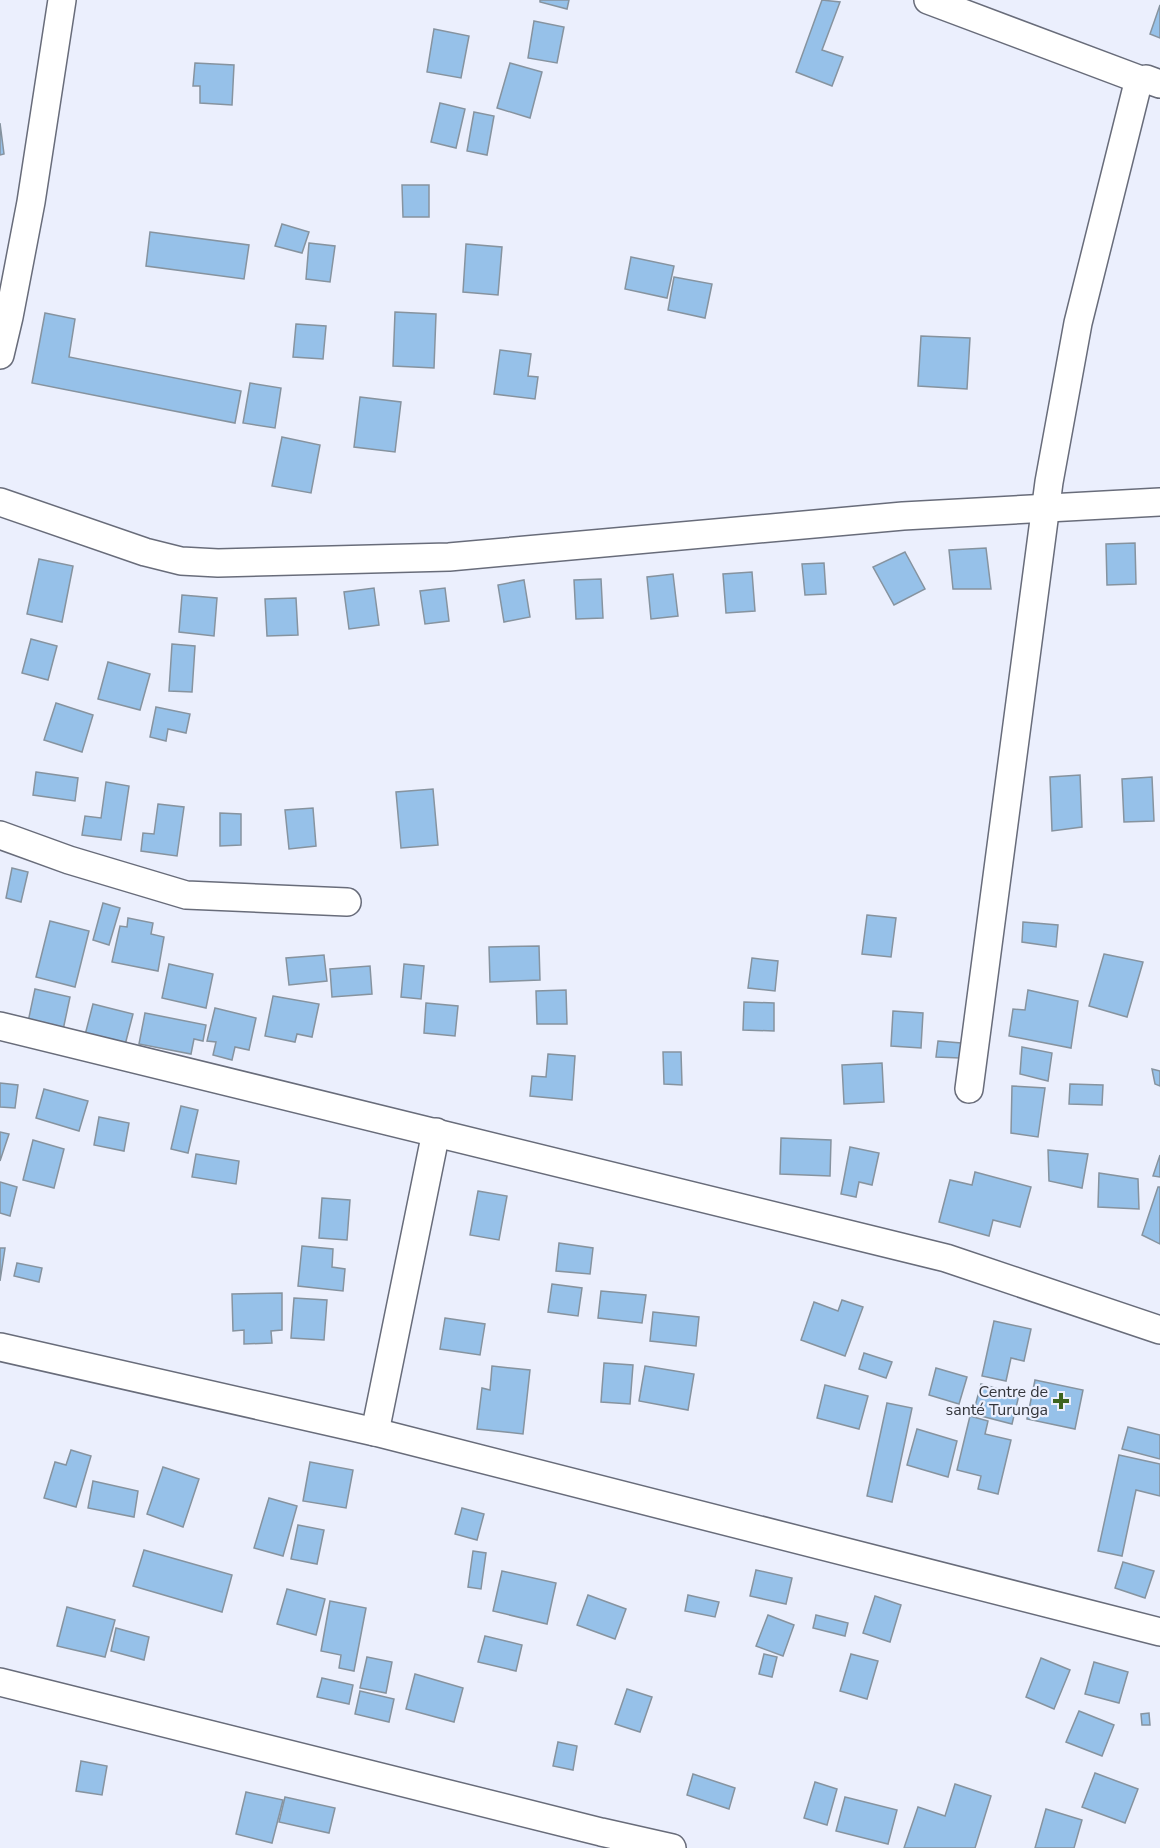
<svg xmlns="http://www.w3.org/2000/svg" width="1160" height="1848" font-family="'Nunito Sans',sans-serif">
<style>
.building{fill:#96c1e9;stroke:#86939f;stroke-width:1.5}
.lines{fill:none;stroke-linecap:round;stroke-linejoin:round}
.minor-casing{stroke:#686c7a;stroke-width:30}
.minor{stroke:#fff;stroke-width:27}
.poi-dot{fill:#3d641f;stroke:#ebeffd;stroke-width:2}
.labels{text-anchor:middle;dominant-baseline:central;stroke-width:4.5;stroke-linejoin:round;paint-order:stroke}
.poi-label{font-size:16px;fill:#33353b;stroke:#ebeffd;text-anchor:end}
</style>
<rect width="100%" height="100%" fill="#ebeffd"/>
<!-- building -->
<g class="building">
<polygon points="540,0 569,0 567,9 540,2"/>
<polygon points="822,0 840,2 822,50 843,57 832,86 796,72"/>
<polygon points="1160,5 1160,38 1150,34"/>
<polygon points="534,21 564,27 557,63 528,58"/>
<polygon points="434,29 469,36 461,78 427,72"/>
<polygon points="195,63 234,65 232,105 200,103 200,86 193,86"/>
<polygon points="510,63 542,72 530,118 497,108"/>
<polygon points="440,103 465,109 456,148 431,142"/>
<polygon points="474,112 494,116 487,155 467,151"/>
<polygon points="0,123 4,154 0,155"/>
<polygon points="402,185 429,185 429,217 403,217"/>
<polygon points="282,224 309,232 302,253 275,246"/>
<polygon points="150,232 249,245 244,279 146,266"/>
<polygon points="309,243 335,246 330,282 306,279"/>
<polygon points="466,244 502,247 498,295 463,292"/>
<polygon points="631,257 674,266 667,298 625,289"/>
<polygon points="674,277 712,284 705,318 668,310"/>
<polygon points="395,312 436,314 434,368 393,366"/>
<polygon points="45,313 75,319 69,357 241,391 235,423 32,383"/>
<polygon points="296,324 326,326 323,359 293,357"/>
<polygon points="921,336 970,338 967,389 918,386"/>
<polygon points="500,350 531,354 528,376 538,377 535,399 494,394"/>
<polygon points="250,383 281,388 275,428 243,423"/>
<polygon points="360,397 401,402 395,452 354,447"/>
<polygon points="282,437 320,445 311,493 272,486"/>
<polygon points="1135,543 1136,584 1107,585 1106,544"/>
<polygon points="986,548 991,589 953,589 949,550"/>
<polygon points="905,552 925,589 894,605 873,567"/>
<polygon points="39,559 73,566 62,622 27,614"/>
<polygon points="824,563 826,594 805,595 802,564"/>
<polygon points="752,572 755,611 726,613 723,574"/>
<polygon points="673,574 678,616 651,619 647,577"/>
<polygon points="601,579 603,618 576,619 574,580"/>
<polygon points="524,580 530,617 504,622 498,585"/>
<polygon points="374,588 379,625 349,629 344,592"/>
<polygon points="445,588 449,621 425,624 420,591"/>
<polygon points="182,595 217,598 214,636 179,632"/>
<polygon points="296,598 298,635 267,636 265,599"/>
<polygon points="31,639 57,646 48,680 22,673"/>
<polygon points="172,644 195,646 192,692 169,691"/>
<polygon points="108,662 150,674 140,710 98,699"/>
<polygon points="56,703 93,715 82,752 44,740"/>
<polygon points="156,707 190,714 186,733 168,729 166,741 150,737"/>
<polygon points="36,772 78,778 75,801 33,795"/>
<polygon points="1080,775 1082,827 1052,831 1050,777"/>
<polygon points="1152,777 1154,821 1124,822 1122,779"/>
<polygon points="106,782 129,786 121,840 82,835 85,816 101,818"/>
<polygon points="433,789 438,845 401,848 396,792"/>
<polygon points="158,804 184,807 177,856 141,851 143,833 154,834"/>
<polygon points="313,808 316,846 289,849 285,810"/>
<polygon points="220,813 241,814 241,845 220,846"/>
<polygon points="12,868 28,872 21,902 6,898"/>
<polygon points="103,903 120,908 109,945 93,940"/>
<polygon points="867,915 896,918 891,957 862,954"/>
<polygon points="128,918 153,923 151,934 164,937 158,971 112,962 120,926 127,927"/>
<polygon points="50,921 89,931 75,987 36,977"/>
<polygon points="1023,922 1058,925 1056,947 1022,942"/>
<polygon points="539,946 540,980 490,982 489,947"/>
<polygon points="1104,954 1143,962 1127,1017 1089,1006"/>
<polygon points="324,955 327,981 289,985 286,958"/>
<polygon points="752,958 778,961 775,991 748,988"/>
<polygon points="169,964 213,974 206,1008 162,998"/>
<polygon points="404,964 424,966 421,999 401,997"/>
<polygon points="370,966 372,994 332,997 330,969"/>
<polygon points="35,989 70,997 63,1030 28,1022"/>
<polygon points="566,990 567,1024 537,1024 536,991"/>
<polygon points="1028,990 1078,1001 1071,1048 1009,1036 1013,1009 1025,1010"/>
<polygon points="273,996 319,1004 312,1037 297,1034 295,1042 265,1036"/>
<polygon points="744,1002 774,1003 774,1031 743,1030"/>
<polygon points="426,1003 458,1006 455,1036 424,1033"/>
<polygon points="93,1004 133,1014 125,1045 85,1035"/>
<polygon points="215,1008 256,1018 249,1050 235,1047 232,1060 213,1055 216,1042 207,1041"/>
<polygon points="893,1011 923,1013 921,1048 891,1046"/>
<polygon points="145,1013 206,1025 203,1041 194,1039 191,1054 139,1044"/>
<polygon points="938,1041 961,1043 960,1058 936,1057"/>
<polygon points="1022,1047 1052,1053 1048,1081 1020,1074"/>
<polygon points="663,1052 681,1052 682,1085 664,1084"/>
<polygon points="548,1054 575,1056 572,1100 530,1096 532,1076 546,1077"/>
<polygon points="882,1063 884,1102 844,1104 842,1065"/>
<polygon points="1152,1069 1160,1071 1160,1086 1155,1084"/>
<polygon points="0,1083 18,1085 15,1108 0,1107"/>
<polygon points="1070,1084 1103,1085 1102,1105 1069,1104"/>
<polygon points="1012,1086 1045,1088 1038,1137 1011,1133"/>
<polygon points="44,1089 88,1101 79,1131 36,1118"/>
<polygon points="181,1106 198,1110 188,1153 171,1149"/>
<polygon points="99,1117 129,1123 124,1151 94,1145"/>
<polygon points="0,1132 9,1134 0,1161"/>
<polygon points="781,1138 831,1140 830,1176 780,1174"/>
<polygon points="33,1140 64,1149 54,1188 23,1180"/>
<polygon points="850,1147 879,1153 872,1185 859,1182 856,1197 841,1194"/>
<polygon points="1048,1150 1088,1154 1082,1188 1049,1181"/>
<polygon points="196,1154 239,1161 236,1184 192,1177"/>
<polygon points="1160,1155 1160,1177 1153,1176"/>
<polygon points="975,1172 1031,1187 1020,1227 993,1220 989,1236 939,1222 950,1180 972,1185"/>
<polygon points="1099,1173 1138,1179 1139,1209 1098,1207"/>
<polygon points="0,1182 17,1187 10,1216 0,1213"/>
<polygon points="1158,1187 1160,1187 1160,1244 1142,1235"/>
<polygon points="478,1191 507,1196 499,1240 470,1235"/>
<polygon points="322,1198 350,1200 347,1240 319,1238"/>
<polygon points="559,1243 593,1248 590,1274 556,1271"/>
<polygon points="302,1246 333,1249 332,1267 345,1269 343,1291 298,1286"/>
<polygon points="0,1248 5,1248 0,1281"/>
<polygon points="17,1263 42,1268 39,1282 14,1276"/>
<polygon points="552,1284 582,1288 578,1316 548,1312"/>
<polygon points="601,1291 646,1295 642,1323 598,1318"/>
<polygon points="282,1293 282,1330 271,1331 272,1343 244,1344 244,1330 233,1331 232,1294"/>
<polygon points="294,1298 327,1300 324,1340 291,1338"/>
<polygon points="842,1300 863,1307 845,1356 801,1340 814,1302 838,1311"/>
<polygon points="653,1312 699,1317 696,1346 650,1341"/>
<polygon points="445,1318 485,1324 480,1355 440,1349"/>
<polygon points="994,1321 1031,1329 1024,1361 1011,1358 1006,1381 982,1376"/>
<polygon points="864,1353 892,1362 886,1378 859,1369"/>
<polygon points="604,1363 633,1365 630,1404 601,1402"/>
<polygon points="492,1366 530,1370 523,1434 477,1429 482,1388 490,1390"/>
<polygon points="645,1366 694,1374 688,1410 639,1401"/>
<polygon points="936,1368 967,1377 959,1404 929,1395"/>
<polygon points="1035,1380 1083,1390 1075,1429 1027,1419"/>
<polygon points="981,1384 1019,1395 1012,1424 973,1414"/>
<polygon points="825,1385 868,1396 859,1429 817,1418"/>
<polygon points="887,1403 912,1408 892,1502 867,1496"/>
<polygon points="970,1416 988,1421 985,1434 1011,1440 998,1494 978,1489 981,1476 957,1470"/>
<polygon points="1128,1427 1160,1435 1160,1459 1122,1449"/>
<polygon points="917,1429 957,1441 948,1477 907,1465"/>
<polygon points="71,1450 91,1456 76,1507 44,1498 55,1462 66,1465"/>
<polygon points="1119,1455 1160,1464 1160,1496 1136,1490 1122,1556 1098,1551"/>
<polygon points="310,1462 353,1470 346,1508 303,1501"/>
<polygon points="163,1467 199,1479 183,1527 147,1514"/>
<polygon points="93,1481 138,1491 134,1517 88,1508"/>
<polygon points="269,1498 297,1506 283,1556 254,1548"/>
<polygon points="462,1508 484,1514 477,1540 455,1534"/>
<polygon points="298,1525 324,1530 317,1564 291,1559"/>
<polygon points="144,1550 232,1575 222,1612 133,1586"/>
<polygon points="473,1551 486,1553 481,1589 468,1587"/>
<polygon points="1123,1562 1154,1571 1145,1598 1115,1588"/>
<polygon points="756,1570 792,1578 786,1604 750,1596"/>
<polygon points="502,1571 556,1583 547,1624 493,1611"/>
<polygon points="287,1589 325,1599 316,1635 277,1624"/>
<polygon points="588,1595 626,1609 615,1639 577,1625"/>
<polygon points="688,1595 719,1602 715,1617 685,1611"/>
<polygon points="875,1596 901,1605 890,1642 863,1633"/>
<polygon points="330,1601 366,1608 354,1671 339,1668 341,1655 321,1651"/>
<polygon points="67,1607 115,1620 105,1657 57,1646"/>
<polygon points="768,1615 794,1625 783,1656 756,1646"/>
<polygon points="816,1615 848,1623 845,1636 813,1628"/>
<polygon points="116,1628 149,1637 144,1660 111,1651"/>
<polygon points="485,1636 522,1645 516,1671 478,1662"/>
<polygon points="764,1654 777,1657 772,1677 759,1674"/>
<polygon points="851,1654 878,1661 867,1699 840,1691"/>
<polygon points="367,1657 392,1662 386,1693 360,1688"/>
<polygon points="1041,1658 1070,1670 1054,1709 1026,1697"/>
<polygon points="1094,1662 1128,1672 1119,1703 1085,1694"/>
<polygon points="415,1674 463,1688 454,1722 406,1709"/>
<polygon points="322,1678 353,1685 349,1704 317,1697"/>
<polygon points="627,1689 652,1697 640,1732 615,1724"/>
<polygon points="360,1691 394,1699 389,1722 355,1714"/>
<polygon points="1079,1711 1114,1725 1102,1756 1066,1742"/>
<polygon points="1149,1713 1150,1725 1142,1725 1141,1714"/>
<polygon points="558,1742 577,1746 573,1770 553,1766"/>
<polygon points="81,1761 107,1766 102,1795 76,1791"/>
<polygon points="1095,1773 1138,1789 1125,1823 1082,1807"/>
<polygon points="693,1774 735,1788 729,1809 687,1795"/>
<polygon points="815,1782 837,1789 827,1825 804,1818"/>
<polygon points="955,1784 991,1796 975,1848 904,1848 918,1807 945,1816"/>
<polygon points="246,1792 283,1800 272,1843 236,1834"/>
<polygon points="285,1797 335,1808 329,1833 279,1822"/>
<polygon points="845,1797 897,1810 888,1844 836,1831"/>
<polygon points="1046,1809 1082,1820 1074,1848 1035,1848"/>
</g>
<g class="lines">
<!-- minor casing -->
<g class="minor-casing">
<g id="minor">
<polyline points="928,0 1141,80"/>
<polyline points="0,355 9,317 31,202 62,0"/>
<polyline points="0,502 145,552 181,561 218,563 449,557 903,516 1160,502"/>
<polyline points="0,835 69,860 186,895 347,902"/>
<polyline points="0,1026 946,1258 1160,1330"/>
<polyline points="969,1089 1049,482 1078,323 1138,83 1146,79 1160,84"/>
<polyline points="0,1347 375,1432 1160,1632"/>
<polyline points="375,1432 436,1132"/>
<polyline points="0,1682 601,1832 672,1848"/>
</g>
</g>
<!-- minor -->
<use href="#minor" class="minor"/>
</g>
<!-- markers -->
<path class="poi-dot" d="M1058 1392h6v6h6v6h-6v6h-6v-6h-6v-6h6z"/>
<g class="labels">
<!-- poi labels -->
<g class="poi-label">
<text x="1048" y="1392">Centre de<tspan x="1048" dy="18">santé Turunga</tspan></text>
</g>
</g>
</svg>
